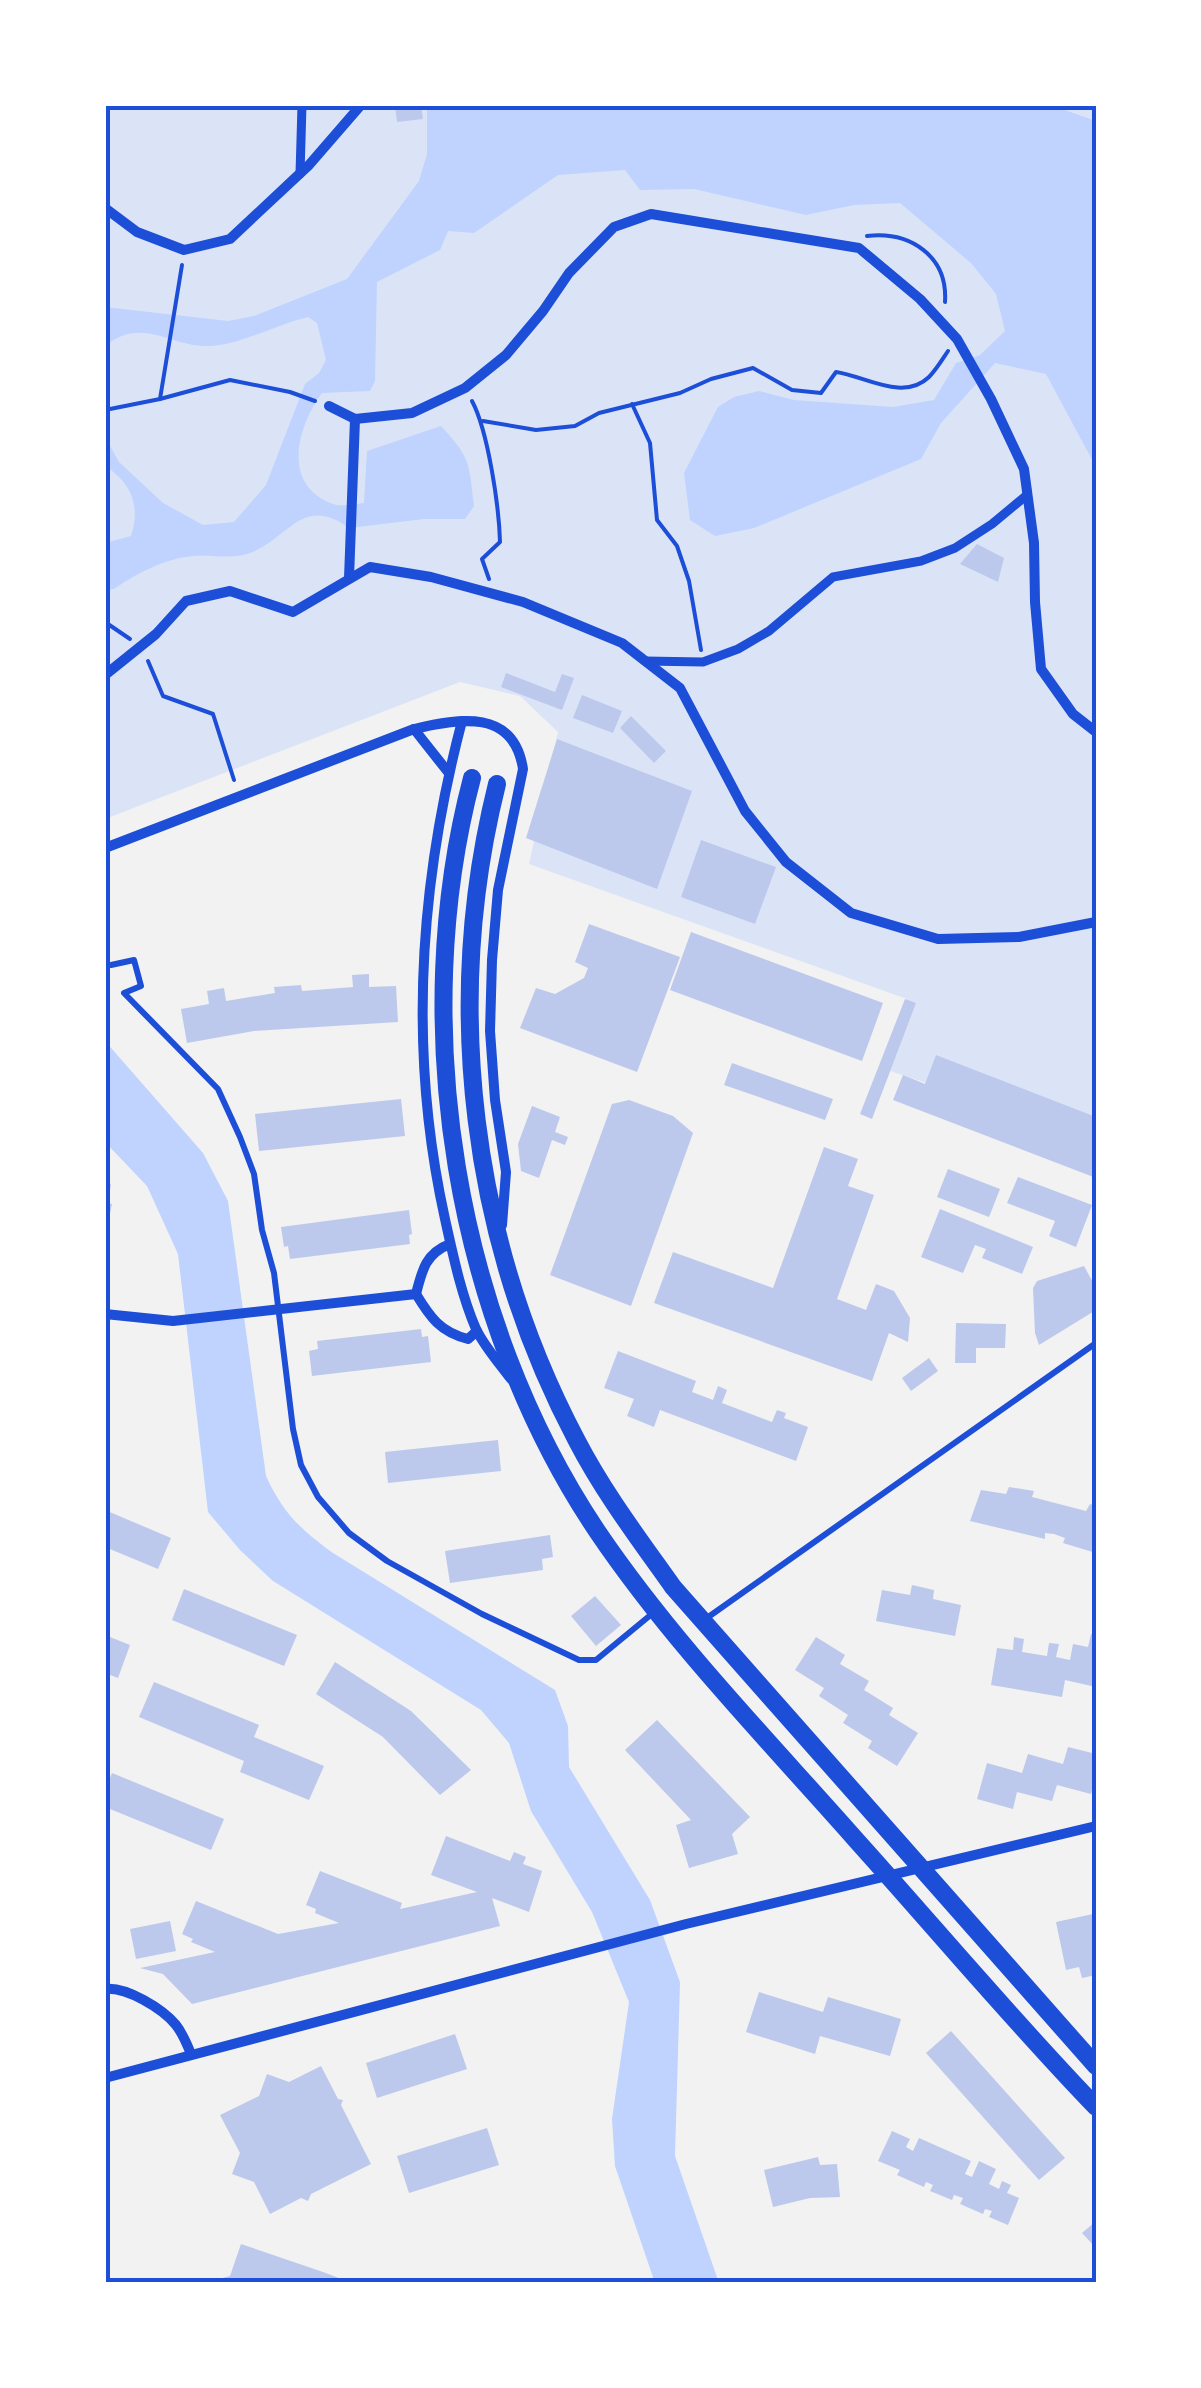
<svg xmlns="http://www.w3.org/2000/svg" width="1201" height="2388" font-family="'PT Sans Narrow',sans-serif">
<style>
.green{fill:#dbe4f7}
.water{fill:#bfd3fe}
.building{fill:#bdc9ec}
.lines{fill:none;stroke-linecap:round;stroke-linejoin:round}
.path{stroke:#1d4ed8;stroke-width:4}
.service{stroke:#1d4ed8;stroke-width:6}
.pedestrian{stroke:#1d4ed8;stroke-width:9}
.minor{stroke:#1d4ed8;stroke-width:10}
.secondary{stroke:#1d4ed8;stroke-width:18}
.neatline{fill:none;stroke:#1d4ed8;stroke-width:4}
</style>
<rect width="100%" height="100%" fill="#f2f2f2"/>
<!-- green -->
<polygon class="green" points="105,105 1096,105 1096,1139 884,1069 907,999 529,864 558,732 520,696 460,682 105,819"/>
<!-- water -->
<g class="water">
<path d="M427,105H1063L1062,109L1096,121V467L1046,374L995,363L941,423L921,459L754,528L715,536L690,520L684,473L718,407L734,397L759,391L794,400L893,407L934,400L956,363L980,355L1005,331L996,294L971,263L900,203L854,205L806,215L694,189L640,190L625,170L558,175L474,233L448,231L440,250L377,282L375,381L370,391L322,393C297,427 281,485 333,504C341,507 355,504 364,503L367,451L441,426C471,458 469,464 474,506L465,519H424L349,528C301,493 288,541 247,554C231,559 210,555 193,556C163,559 138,573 114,589L105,590V543L131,536C141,506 131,482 105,466V437L119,462L163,503L203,525L234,522L266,485L305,384L319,373L326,360L317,323L308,317C278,324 240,345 210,346C172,348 142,315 105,346V307L228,321L254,316L347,279L419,181L427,154Z"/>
<path d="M105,1041L203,1153L228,1201L266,1476C283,1513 300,1529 333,1553L555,1690L568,1726L569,1767L650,1900L680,1982L675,2156L719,2283H655L615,2166L612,2119L629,2002L592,1912L531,1811L509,1743L481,1710L273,1581L240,1550L208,1512L178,1254L147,1186L105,1142Z"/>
</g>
<!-- building -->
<g class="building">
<polygon points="395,105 421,105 423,119 397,122"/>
<polygon points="977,544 1004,558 998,582 960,564"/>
<polygon points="506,673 555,692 562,674 574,678 562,710 501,687"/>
<polygon points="582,695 622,711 613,733 573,718"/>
<polygon points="631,716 666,751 654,763 620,728"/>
<polygon points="557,739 692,791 657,889 526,838"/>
<polygon points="701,840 776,867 755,924 681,897"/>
<polygon points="589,924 680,957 637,1072 520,1028 536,988 555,994 584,978 588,968 575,962"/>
<polygon points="691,932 883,1003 862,1061 670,990"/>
<polygon points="369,974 369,987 396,986 398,1022 254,1031 187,1043 181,1009 209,1004 207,991 224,988 226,1001 275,993 274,987 301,985 302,991 353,987 352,975"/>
<polygon points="905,999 916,1003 872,1119 860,1114"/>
<polygon points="936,1055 1096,1117 1096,1178 893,1100 903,1075 925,1084"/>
<polygon points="732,1063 833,1099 825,1120 724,1085"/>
<polygon points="401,1099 405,1136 259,1151 255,1114"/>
<polygon points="629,1100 673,1116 693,1133 631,1306 550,1275 612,1104"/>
<polygon points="532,1106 560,1117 555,1132 568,1137 565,1145 552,1140 539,1178 521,1171 518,1144"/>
<polygon points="824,1147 858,1159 848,1186 874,1195 837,1299 866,1310 876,1284 894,1291 910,1318 908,1342 889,1333 872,1381 654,1303 673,1252 773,1288"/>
<polygon points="948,1169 1000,1189 989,1217 937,1197"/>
<polygon points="1018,1177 1092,1205 1076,1247 1049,1236 1055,1221 1007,1203"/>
<polygon points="105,1182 111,1184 108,1203 112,1204 109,1218 105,1217"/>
<polygon points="940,1209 1033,1247 1022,1274 982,1258 986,1249 975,1245 963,1273 921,1257"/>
<polygon points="409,1210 412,1234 409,1235 410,1244 290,1259 288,1246 284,1247 281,1227"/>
<polygon points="1084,1266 1096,1288 1096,1310 1039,1345 1035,1333 1033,1288 1037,1281"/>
<polygon points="956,1323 1006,1324 1005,1348 976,1348 976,1363 955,1363"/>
<polygon points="421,1329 422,1337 428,1336 431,1362 312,1376 309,1351 318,1349 317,1341"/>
<polygon points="618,1351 696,1381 692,1392 713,1400 718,1386 727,1390 722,1403 772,1422 777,1410 786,1413 784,1418 808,1427 796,1461 660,1410 654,1427 627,1416 634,1399 604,1388"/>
<polygon points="929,1358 938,1371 911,1391 902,1378"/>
<polygon points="498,1440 501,1471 388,1483 385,1452"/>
<polygon points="1009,1487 1034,1491 1032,1497 1086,1511 1090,1504 1096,1506 1096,1553 1063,1543 1065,1538 1054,1534 1045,1533 1045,1539 970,1521 981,1490 1006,1494"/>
<polygon points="105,1510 171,1538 158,1569 105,1547"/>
<polygon points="550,1535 553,1557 542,1559 543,1570 450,1583 445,1551"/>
<polygon points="912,1585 934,1590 933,1599 961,1605 955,1636 876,1621 882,1590 910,1595"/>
<polygon points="184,1589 297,1635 284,1666 172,1620"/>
<polygon points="595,1596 621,1625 596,1646 571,1616"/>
<polygon points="1091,1634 1096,1635 1096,1687 1065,1680 1062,1697 991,1685 997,1648 1013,1650 1014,1637 1024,1639 1022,1652 1047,1656 1049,1643 1059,1644 1056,1657 1070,1660 1073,1644 1088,1647"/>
<polygon points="105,1635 130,1645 118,1678 105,1673"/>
<polygon points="816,1637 845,1655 840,1664 869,1681 864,1690 893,1708 889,1715 918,1733 897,1766 868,1748 872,1741 843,1723 848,1715 819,1696 824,1688 795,1670"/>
<polygon points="335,1662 411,1711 471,1770 440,1795 383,1737 316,1694"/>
<polygon points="154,1682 259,1725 254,1737 324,1766 309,1800 240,1772 244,1761 139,1717"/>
<polygon points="657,1720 750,1817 732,1834 738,1854 689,1868 676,1825 691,1820 625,1750"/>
<polygon points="1068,1747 1096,1754 1096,1775 1091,1794 1057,1785 1052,1801 1017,1792 1013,1809 977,1799 987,1763 1022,1773 1028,1754 1063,1764"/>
<polygon points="112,1773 224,1819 211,1850 105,1807 105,1790"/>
<polygon points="446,1836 510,1861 514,1852 526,1857 523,1864 542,1871 529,1912 492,1898 500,1926 192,2004 163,1974 140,1968 215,1952 191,1942 193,1939 182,1934 196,1901 278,1934 339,1923 315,1913 316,1909 306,1905 320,1871 402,1903 400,1909 477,1892 431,1875"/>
<polygon points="1093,1914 1096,1975 1082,1978 1079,1967 1066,1970 1056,1922"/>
<polygon points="170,1921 176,1951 136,1959 130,1929"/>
<polygon points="759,1992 823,2012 828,1997 901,2019 890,2056 820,2036 815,2054 746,2032"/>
<polygon points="951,2031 1065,2158 1039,2180 926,2053"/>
<polygon points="455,2034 467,2069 377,2098 366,2063"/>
<polygon points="321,2066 338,2099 343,2100 341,2105 371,2164 311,2194 308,2201 301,2198 270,2214 254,2182 232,2174 240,2153 220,2115 259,2096 267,2074 289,2082"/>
<polygon points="487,2128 499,2165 409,2193 397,2156"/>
<polygon points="892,2131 910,2139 906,2147 913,2151 919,2138 971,2161 965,2174 972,2177 979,2161 996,2169 989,2184 999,2189 1002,2181 1011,2185 1007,2193 1019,2198 1008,2225 989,2217 992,2211 985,2209 983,2214 960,2204 963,2198 954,2195 952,2200 930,2191 933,2185 926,2182 924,2187 897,2175 900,2170 878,2161"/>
<polygon points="818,2157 820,2165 837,2164 840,2197 810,2198 773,2207 764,2170"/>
<polygon points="1096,2221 1096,2248 1082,2233"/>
<polygon points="241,2244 323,2272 352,2283 204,2283 230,2276"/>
</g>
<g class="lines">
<!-- path -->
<g class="path">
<path d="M867,236C910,231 948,256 945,302"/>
<polyline points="160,399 182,265"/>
<path d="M472,401C488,431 499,506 500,542L482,559L489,579"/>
<polyline points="632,404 650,443 657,520 677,546 689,581 701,650"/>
<polyline points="105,410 160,399 230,380 290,392 315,401"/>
<path d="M483,421L536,430L575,426L599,413L680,393L711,379L753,368L792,390L821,393L836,372C865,376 903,402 929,377C936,370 942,360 948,351"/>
<polyline points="105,622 130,639"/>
<polyline points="148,661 163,696 213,714 234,780"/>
</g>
<!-- service -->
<g class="service">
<polyline points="111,965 134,960 141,986 124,993 218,1089 240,1137 254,1174 262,1230 274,1273 293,1429 301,1465 318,1497 349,1533 387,1561 482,1614 579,1660 596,1660 653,1613"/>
<polyline points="704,1620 1096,1343"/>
</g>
<!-- pedestrian -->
<g class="pedestrian">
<polyline points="300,174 302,105"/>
<polyline points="645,661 703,662 738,649 769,631 833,577 921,561 955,548 992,524 1027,495"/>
</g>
<!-- minor -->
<g class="minor">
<polyline points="105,208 137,232 184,250 230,239 309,165 361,105"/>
<polyline points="329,406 355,419 412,413 465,388 506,355 543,311 569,273 614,227 651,214 859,248 920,299 957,339 991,399 1024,469 1034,543 1035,602 1041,669 1073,714 1096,732"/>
<polyline points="349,578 355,419"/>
<polyline points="105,675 156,634 186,601 230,591 293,612 370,567 431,577 523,602 622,643 680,688 745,811 786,862 851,913 938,939 1019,937 1096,922"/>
<path d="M462,721C419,885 408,1052 445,1219C453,1255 461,1294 476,1329C484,1346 499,1363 511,1379"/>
<polyline points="414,729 448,772"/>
<path d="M105,848L414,729C460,718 514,709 523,769L498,890L492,960L490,1031L495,1100L506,1172L502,1225"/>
<path d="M416,1294C422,1270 426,1253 450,1244"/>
<path d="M105,1314L173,1321L416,1294C430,1317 440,1332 468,1339L477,1331"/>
<path d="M105,1989C126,1986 163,2009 176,2025C183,2034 187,2044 191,2054"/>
<polyline points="105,2078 686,1924 1096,1826"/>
</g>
<!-- secondary -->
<g class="secondary">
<path d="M472,778C407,1024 455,1319 597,1531C672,1642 768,1740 857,1841C937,1930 1013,2021 1096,2107"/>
<path d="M497,784C442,1004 471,1241 577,1441C604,1493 639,1539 673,1587L1096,2066"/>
</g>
</g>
<!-- border -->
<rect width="1201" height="2388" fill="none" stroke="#ffffff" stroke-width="215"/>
<rect x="108" y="108" width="986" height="2172" class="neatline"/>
</svg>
